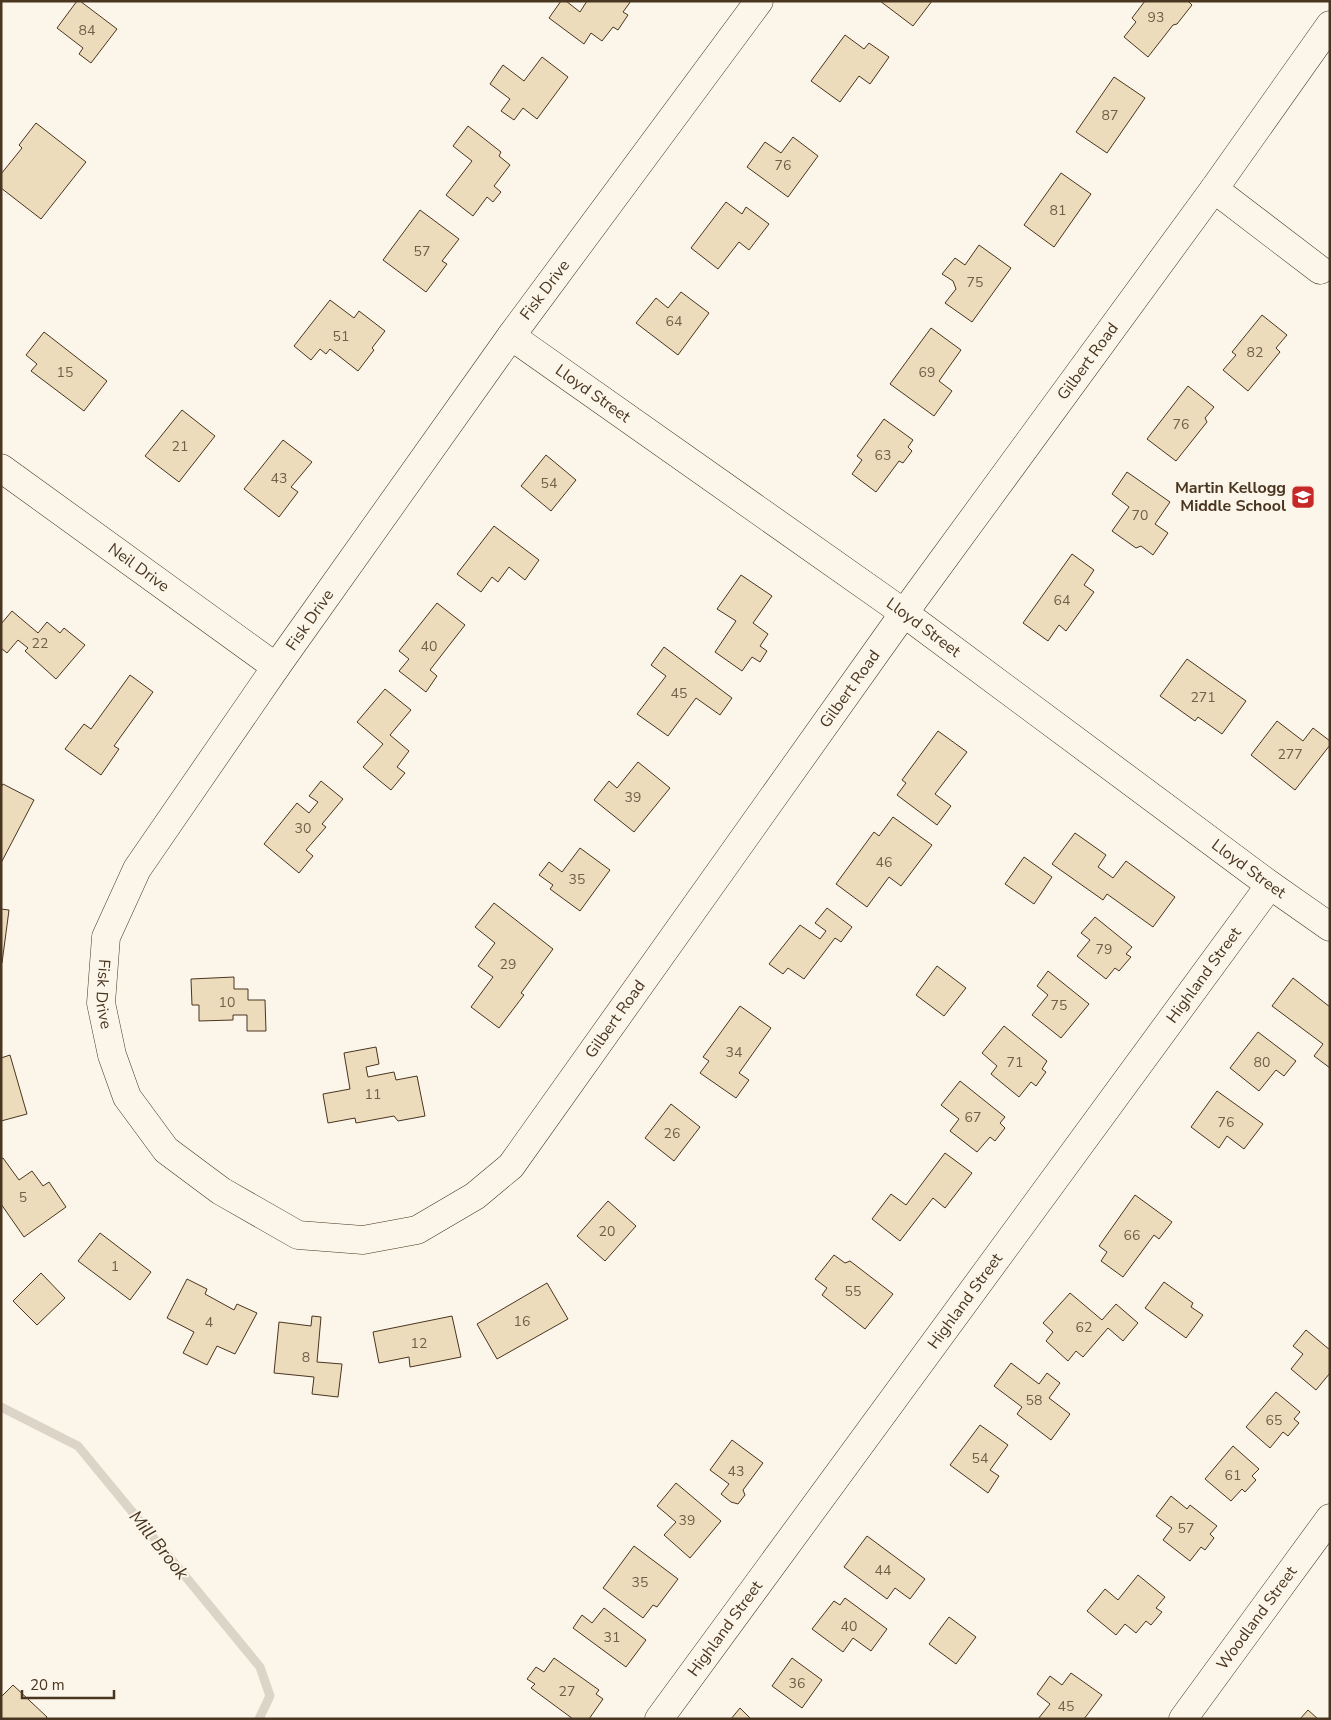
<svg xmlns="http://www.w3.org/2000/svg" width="1331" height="1720" font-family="'Nunito Sans',sans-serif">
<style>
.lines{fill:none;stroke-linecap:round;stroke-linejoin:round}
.stream{stroke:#dcd4c6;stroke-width:9}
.building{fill:#ecdcbc;stroke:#4a3520}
.street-casing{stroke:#4a3520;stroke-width:29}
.street{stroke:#fbf6e9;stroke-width:28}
.labels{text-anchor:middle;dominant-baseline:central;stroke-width:4;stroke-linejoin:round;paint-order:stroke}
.number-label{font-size:14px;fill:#725f47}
.street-label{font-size:16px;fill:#4a3520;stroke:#fbf6e9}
.poi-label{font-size:16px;font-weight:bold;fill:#4a3520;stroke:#fbf6e9;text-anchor:end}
.water-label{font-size:18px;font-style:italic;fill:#4a3520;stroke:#fbf6e9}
</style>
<rect width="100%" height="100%" fill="#fbf6e9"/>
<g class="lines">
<!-- stream -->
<polyline class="stream" points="1,1407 78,1446 260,1667 270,1696 259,1719"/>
</g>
<!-- building -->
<g class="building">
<polygon points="77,1 80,1 117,29 91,63 79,54 83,48 57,28"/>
<polygon points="561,1 566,1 580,12 587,1 631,1 623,12 628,15 618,30 613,27 602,41 591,33 584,44 549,18"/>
<polygon points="880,1 932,1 913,26"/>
<polygon points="1145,1 1188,1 1192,5 1177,24 1173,25 1148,57 1124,37 1136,22 1132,18"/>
<polygon points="845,35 864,49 869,43 889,57 870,84 859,76 840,102 811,81"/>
<polygon points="542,57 568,77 537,119 523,108 514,120 501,111 510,99 490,84 503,65 524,81"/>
<polygon points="1114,77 1145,98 1107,153 1076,132"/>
<polygon points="36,123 86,162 41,219 1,188 1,174 22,148 19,145"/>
<polygon points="468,126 501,152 499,156 510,165 494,186 501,192 493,202 487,197 473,216 446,195 472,161 453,146"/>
<polygon points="793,137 818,156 788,197 747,167 765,142 781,153"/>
<polygon points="1061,173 1091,194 1054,247 1024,225"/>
<polygon points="726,202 742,214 746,207 769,224 749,250 739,242 718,269 691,248"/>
<polygon points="420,210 459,239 442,261 447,264 426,292 383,260"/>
<polygon points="979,245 1011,268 972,322 945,303 956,289 953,281 942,274 955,258 965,265"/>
<polygon points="681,292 709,313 678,355 636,323 656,298 668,308"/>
<polygon points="330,300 354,318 359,311 385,331 372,348 374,350 358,371 330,349 326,354 320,349 311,360 294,346"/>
<polygon points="1262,315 1287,335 1276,348 1280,352 1248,391 1223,370 1236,355 1232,352"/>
<polygon points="931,328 961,350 939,381 952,391 934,416 890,384"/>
<polygon points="44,332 107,381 84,411 31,371 37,364 26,355"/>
<polygon points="1188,386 1214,407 1205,418 1207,422 1176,461 1147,439"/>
<polygon points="182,410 215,436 179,482 145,456"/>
<polygon points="884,419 913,440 908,447 912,451 903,463 899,461 876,492 852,474 862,460 857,456"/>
<polygon points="283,440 312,462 291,487 298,492 279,517 244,489"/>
<polygon points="546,455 576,480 551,511 521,486"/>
<polygon points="1127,472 1170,502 1155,524 1168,533 1153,555 1141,546 1136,548 1112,531 1129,507 1112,494"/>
<polygon points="494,526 539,560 525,580 509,567 498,582 492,577 481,592 457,574"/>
<polygon points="1072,554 1094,570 1084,585 1094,592 1066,631 1059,625 1048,641 1023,623"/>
<polygon points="741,575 772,596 753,623 768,634 760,646 767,651 760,662 752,657 742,671 715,652 736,621 717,609"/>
<polygon points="437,603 465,625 430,670 437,676 426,692 399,671 409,659 399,651"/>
<polygon points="12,611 38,633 47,622 60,633 64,628 85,645 56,679 25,651 28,648 18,640 7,653 1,648 1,624"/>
<polygon points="664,647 732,698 720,715 696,698 668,736 637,714 666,676 651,665"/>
<polygon points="1187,659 1246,701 1222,734 1198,717 1195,721 1160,696"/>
<polygon points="130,675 153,692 114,746 119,749 101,775 65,749 84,724 91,729"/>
<polygon points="385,689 411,710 390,735 409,751 397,767 405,773 391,790 363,767 383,744 357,722"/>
<polygon points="1277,721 1303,741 1313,728 1330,741 1330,745 1295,790 1251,755"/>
<polygon points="938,731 967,752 935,794 951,806 937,825 897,795 906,783 902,780"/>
<polygon points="638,762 670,788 634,832 594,800 609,781 617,788"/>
<polygon points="321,781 343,799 322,824 326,827 306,850 313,856 299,873 264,844 297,803 309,813 318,802 309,796"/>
<polygon points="3,784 34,800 1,863 1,787"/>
<polygon points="893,817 932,845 901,886 889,877 867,907 836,884 874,832 879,836"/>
<polygon points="1075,833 1106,855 1098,867 1113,878 1126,861 1175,897 1153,927 1107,894 1103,900 1052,864"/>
<polygon points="580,848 610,870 580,911 550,889 553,885 539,875 549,862 562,872"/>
<polygon points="1024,857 1052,877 1034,904 1005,884"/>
<polygon points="494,903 553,949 521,993 524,995 499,1028 471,1007 493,977 478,966 495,943 475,927"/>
<polygon points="827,908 852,927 841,942 835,938 804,979 788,968 783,974 769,964 800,925 820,939 826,931 815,923"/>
<polygon points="1,909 9,910 2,963 1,963"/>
<polygon points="1095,917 1132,947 1126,954 1131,957 1119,971 1115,968 1106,979 1077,956 1090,940 1081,933"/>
<polygon points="937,966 966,988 944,1016 916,995"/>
<polygon points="1048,971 1089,1004 1061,1038 1032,1015 1048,995 1037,986"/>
<polygon points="234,977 234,989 248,989 248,1000 265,1000 266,1031 247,1031 247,1015 233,1015 233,1020 199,1021 199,1005 192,1005 191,979"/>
<polygon points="1293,978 1330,1007 1330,1068 1314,1056 1323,1044 1272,1006"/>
<polygon points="740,1006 771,1028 739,1073 749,1080 736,1098 700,1073 709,1061 703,1057"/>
<polygon points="1004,1026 1047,1061 1042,1069 1046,1072 1036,1086 1031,1082 1019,1097 991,1074 997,1066 982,1053"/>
<polygon points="1258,1032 1296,1061 1284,1076 1276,1070 1259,1091 1230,1068"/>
<polygon points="376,1047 379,1064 366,1067 368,1077 394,1072 396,1080 417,1076 425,1116 398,1121 394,1116 356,1123 355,1118 328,1123 323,1094 350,1089 344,1053"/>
<polygon points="10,1055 27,1114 1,1121 1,1058"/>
<polygon points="960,1081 1005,1117 1000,1123 1005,1128 995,1141 990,1137 977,1152 950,1131 959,1119 941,1105"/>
<polygon points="1217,1091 1263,1124 1244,1149 1227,1136 1219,1148 1191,1127"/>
<polygon points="671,1104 700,1127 674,1161 645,1138"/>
<polygon points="945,1153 972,1173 945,1208 933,1198 900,1241 872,1219 891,1194 906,1205"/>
<polygon points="3,1158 19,1180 32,1171 43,1186 49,1182 66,1207 24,1237 1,1204 1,1159"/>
<polygon points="1135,1195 1172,1222 1159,1239 1154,1235 1123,1277 1101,1261 1107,1252 1099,1246"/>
<polygon points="608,1201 636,1226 605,1261 577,1236"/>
<polygon points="100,1233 151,1272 130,1300 78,1261"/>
<polygon points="834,1255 845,1263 850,1261 893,1294 865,1329 822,1295 827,1288 815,1279"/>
<polygon points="41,1273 65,1298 37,1325 13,1301"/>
<polygon points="187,1279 207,1289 205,1294 234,1310 237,1304 257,1313 235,1354 217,1346 207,1365 183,1353 194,1332 167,1318"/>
<polygon points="1164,1282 1193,1303 1191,1307 1203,1315 1186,1338 1145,1308"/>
<polygon points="547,1283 568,1319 497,1359 477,1324"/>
<polygon points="1070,1293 1102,1320 1116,1304 1138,1323 1123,1341 1108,1328 1083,1357 1076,1351 1068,1361 1046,1341 1053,1332 1043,1323"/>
<polygon points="312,1316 321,1317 317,1362 342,1364 338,1397 312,1394 314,1377 274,1373 279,1322 311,1326"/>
<polygon points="452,1316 461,1357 410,1367 409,1357 379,1363 373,1332"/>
<polygon points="1306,1330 1330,1350 1330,1373 1316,1390 1291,1369 1303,1354 1293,1346"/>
<polygon points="1011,1363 1039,1384 1047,1373 1060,1383 1049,1398 1070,1414 1051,1440 1017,1414 1022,1407 994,1386"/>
<polygon points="1276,1392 1300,1412 1294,1419 1299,1423 1288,1436 1283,1432 1270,1448 1246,1427"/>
<polygon points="980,1425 1008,1445 990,1470 999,1476 988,1493 950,1465"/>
<polygon points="732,1440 763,1463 743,1490 745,1495 738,1504 731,1502 721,1494 729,1484 710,1470"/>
<polygon points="1233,1446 1259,1469 1252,1476 1256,1480 1245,1492 1242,1489 1231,1501 1205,1479"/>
<polygon points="676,1483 721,1521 690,1558 664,1535 676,1522 657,1506"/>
<polygon points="1171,1496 1187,1509 1190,1505 1217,1526 1210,1534 1214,1538 1205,1550 1201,1547 1190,1561 1163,1540 1172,1528 1156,1516"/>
<polygon points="867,1536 925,1579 910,1599 895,1588 887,1599 844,1567"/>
<polygon points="634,1546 678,1579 657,1607 653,1605 643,1618 603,1588"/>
<polygon points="1138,1575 1165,1597 1156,1608 1162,1612 1151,1625 1146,1621 1136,1633 1125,1624 1116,1635 1087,1611 1105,1589 1118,1600"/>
<polygon points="845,1598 887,1629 871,1651 853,1638 843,1652 812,1629 834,1601 840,1605"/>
<polygon points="604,1608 646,1640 626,1667 573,1628 582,1615 592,1623"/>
<polygon points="949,1617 976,1637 956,1664 929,1644"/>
<polygon points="554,1658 599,1690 596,1694 603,1699 589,1719 573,1719 531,1688 535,1684 527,1679 536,1667 544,1672"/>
<polygon points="792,1658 822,1680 802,1708 772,1686"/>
<polygon points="1071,1673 1102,1695 1084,1719 1038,1719 1050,1704 1037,1694 1050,1676 1062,1685"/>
<polygon points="13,1685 47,1717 46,1719 1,1719 1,1697"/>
<polygon points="740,1708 751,1719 731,1719"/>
<polygon points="1308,1710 1318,1719 1300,1719"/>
</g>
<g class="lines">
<!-- street casing -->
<g class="street-casing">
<g id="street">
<path id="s1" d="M759,1L511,336L276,667L137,869L106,937L101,1003L112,1055L127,1097L166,1150L221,1191L298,1235L363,1240L417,1230L475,1196L511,1166L904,613L1214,189L1330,25"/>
<polyline points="1214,189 1320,270"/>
<path id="s2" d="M511,336L904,613L1270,885L1330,927"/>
<path id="s3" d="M1,468L276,667"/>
<path id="s4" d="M659,1719L1270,885"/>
<path id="s5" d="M1183,1719L1330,1518"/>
</g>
</g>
<!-- street -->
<use href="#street" class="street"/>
</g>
<!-- icons -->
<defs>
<g id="school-square" transform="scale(1.25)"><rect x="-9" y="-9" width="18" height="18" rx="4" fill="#c62828" stroke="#fbf6e9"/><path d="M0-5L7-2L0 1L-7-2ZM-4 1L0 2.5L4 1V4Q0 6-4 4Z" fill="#fff"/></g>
</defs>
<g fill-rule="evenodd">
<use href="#school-square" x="1303" y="497"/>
</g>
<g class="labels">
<!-- number labels -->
<g class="number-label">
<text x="1156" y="17">93</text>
<text x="87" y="30">84</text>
<text x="1110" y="115">87</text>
<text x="783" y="165">76</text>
<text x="1058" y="210">81</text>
<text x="422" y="251">57</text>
<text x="975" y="282">75</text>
<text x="674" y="321">64</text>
<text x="341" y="336">51</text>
<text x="1255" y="352">82</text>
<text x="65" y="372">15</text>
<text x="927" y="372">69</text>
<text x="1181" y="424">76</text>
<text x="180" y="446">21</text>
<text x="883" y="455">63</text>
<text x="279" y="478">43</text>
<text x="549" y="483">54</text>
<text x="1140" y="515">70</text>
<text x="1062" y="600">64</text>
<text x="40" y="643">22</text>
<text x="429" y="646">40</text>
<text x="679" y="693">45</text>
<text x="1203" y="697">271</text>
<text x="1290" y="754">277</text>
<text x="633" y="797">39</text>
<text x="303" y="828">30</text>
<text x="884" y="862">46</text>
<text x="577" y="879">35</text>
<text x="1104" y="949">79</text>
<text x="508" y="964">29</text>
<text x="227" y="1002">10</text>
<text x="1059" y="1005">75</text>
<text x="734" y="1052">34</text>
<text x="1015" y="1062">71</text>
<text x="1262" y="1062">80</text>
<text x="373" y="1094">11</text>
<text x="973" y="1117">67</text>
<text x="1226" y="1122">76</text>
<text x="672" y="1133">26</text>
<text x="23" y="1197">5</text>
<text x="607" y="1231">20</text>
<text x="1132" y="1235">66</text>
<text x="115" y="1266">1</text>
<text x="853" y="1291">55</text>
<text x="522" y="1321">16</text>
<text x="209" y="1322">4</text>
<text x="1084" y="1327">62</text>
<text x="419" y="1343">12</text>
<text x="306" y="1357">8</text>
<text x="1034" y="1400">58</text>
<text x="1274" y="1420">65</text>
<text x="980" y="1458">54</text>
<text x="736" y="1471">43</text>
<text x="1233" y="1475">61</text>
<text x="687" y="1520">39</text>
<text x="1186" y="1528">57</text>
<text x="883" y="1570">44</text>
<text x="640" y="1582">35</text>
<text x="849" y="1626">40</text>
<text x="612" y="1637">31</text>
<text x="797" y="1683">36</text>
<text x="567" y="1691">27</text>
<text x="1066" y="1706">45</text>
</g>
<!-- street labels -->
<g class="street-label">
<text transform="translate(545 290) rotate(-53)">Fisk Drive</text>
<text stroke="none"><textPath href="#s1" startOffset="2754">Gilbert Road</textPath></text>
<text stroke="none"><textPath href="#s2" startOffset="100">Lloyd Street</textPath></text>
<text stroke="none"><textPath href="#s3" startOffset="170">Neil Drive</textPath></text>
<text transform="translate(310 620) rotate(-55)">Fisk Drive</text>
<text stroke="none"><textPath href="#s2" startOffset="505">Lloyd Street</textPath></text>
<text stroke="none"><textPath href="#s1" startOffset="2349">Gilbert Road</textPath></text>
<text stroke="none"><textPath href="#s2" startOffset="910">Lloyd Street</textPath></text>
<text stroke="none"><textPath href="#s4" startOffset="922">Highland Street</textPath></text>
<text stroke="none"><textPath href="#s1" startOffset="1200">Fisk Drive</textPath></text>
<text stroke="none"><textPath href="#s1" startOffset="1944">Gilbert Road</textPath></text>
<text stroke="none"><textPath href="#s4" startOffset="518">Highland Street</textPath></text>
<text stroke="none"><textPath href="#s5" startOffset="125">Woodland Street</textPath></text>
<text stroke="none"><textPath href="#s4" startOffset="112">Highland Street</textPath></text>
</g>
<!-- poi labels -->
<g class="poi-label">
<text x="1286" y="488">Martin Kellogg<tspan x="1286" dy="18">Middle School</tspan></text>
</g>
<!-- water labels -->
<g class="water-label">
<text transform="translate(159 1545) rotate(51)">Mill Brook</text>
</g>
</g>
<!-- border -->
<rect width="1331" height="1720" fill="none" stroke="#4a3520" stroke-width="5"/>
<!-- scale -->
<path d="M22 1690v8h92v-8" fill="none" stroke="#4a3520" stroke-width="2.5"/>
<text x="30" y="1690" font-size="15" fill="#4a3520" stroke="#fbf6e9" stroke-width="4" paint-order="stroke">20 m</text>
</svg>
